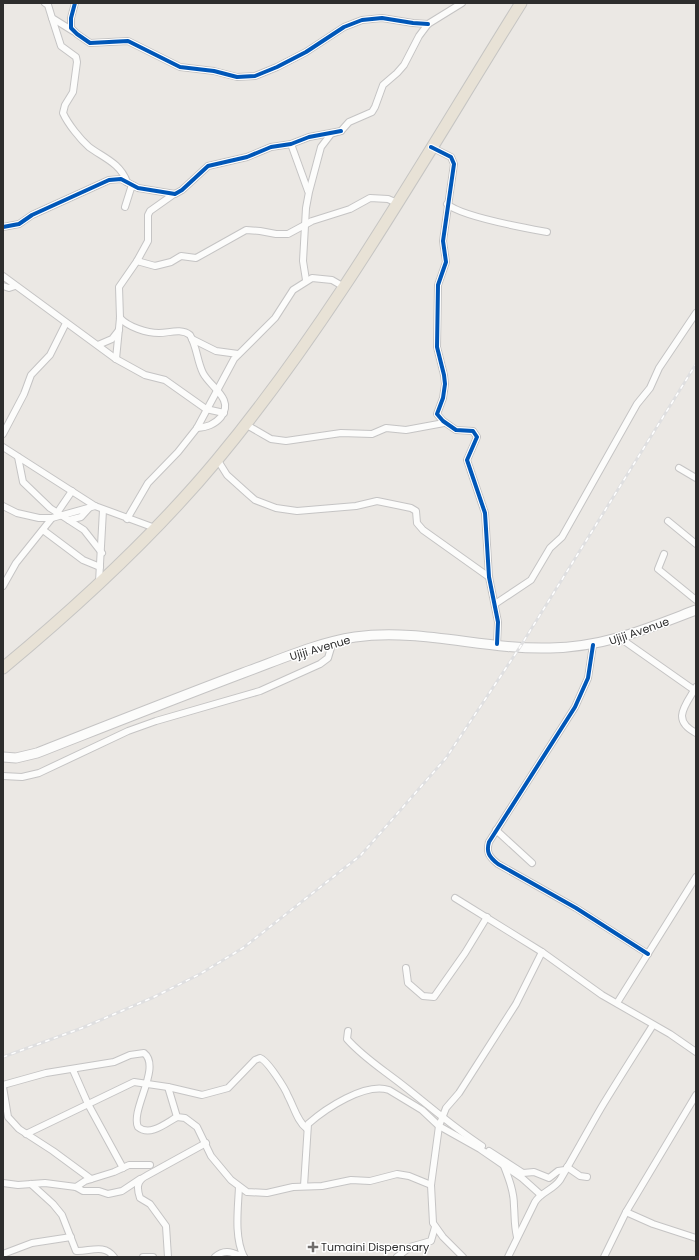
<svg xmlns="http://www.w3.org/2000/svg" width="699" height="1260" font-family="Poppins,sans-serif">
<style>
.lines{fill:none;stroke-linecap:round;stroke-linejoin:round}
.minor-casing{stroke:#c5c4c4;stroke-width:8}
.secondary-casing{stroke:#c5c4c4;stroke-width:11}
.trunk-casing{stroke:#c6c5c3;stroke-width:13}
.minor{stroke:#fcfcfb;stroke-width:6}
.secondary{stroke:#fcfcfb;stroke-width:9}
.trunk{stroke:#e8e2d6;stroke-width:11}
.rail-casing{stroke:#dfdfe0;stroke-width:3}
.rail{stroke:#fff;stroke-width:1.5;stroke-dasharray:4.5;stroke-linecap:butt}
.cycleway-casing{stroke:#fff;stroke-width:6}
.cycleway{stroke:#0057b8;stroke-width:4}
.poi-dot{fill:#706e6d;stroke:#fff;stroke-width:1.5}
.labels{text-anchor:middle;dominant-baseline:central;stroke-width:3;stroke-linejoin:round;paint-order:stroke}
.street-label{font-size:11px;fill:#2d2d2d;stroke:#fff}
.poi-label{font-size:11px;fill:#2d2d2d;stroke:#fff;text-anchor:start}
</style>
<rect width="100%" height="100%" fill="#ebe8e4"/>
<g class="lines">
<!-- minor casing -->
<g class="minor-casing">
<g id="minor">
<polyline points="45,3 48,5 52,18 73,31"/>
<polyline points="75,3 71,18 71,28 77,34 90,43 128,41 180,67 214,71 237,77 255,76 277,67 306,52 344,27 362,20 382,18 413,23 428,24"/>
<path d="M52,18L61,46L76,57L77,62L73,92L65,105L63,113C68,124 80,139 89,147C104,158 120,163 127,182"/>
<polyline points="291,144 308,191"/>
<polyline points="431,147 451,157 454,164 443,241 446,262 438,285 437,347 444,375 445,384 443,398 437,414 443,421 456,430 473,431 477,437 467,460 485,513 489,577 498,622 497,644"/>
<path d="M447,204C462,217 525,228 547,232"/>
<polyline points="125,207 131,188 134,186"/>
<polyline points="3,227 19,224 32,215 109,180 121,179 138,188 175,194 182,190 208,166 247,157 271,147 291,144 309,137 341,131"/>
<polyline points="137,261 155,266 171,262 181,256 196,258 246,230 260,231 276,234 288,234 312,221 350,209 370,198 388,199 397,203"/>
<polyline points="3,276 116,359 145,375 165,380 206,409 224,413"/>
<polyline points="306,280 303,261 306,208 309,192 321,147 331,134 341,131 349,122 372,112 375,107 383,85 397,73 404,65 419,36 428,24 462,3"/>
<polyline points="3,286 9,288 15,286"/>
<path d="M120,318C128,327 147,333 159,333C169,333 181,328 190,335C197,347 197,361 203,373C210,387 235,399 221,417C214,425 207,427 197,428"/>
<polyline points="192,339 216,351 238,354"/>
<polyline points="98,345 112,339 119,330"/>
<polyline points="116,359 120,318 119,287 137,261 148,241 148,215 150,211 174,194"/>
<polyline points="245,424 271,439 286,441 341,433 372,434 386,428 406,430 444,423"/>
<polyline points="3,434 24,394 31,375 50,355 66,323"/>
<polyline points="3,447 95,506 155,528"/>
<polyline points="18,457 23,482 50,508 84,530 102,553"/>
<polyline points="217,459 227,475 247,493 255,500 276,508 297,511 356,506 377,501 411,508 416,511 417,523 423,530 489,577"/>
<polyline points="679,468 696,478"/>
<polyline points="3,506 17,513 39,518 52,518"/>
<polyline points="57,513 72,491"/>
<polyline points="127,519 148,483 178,452 197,428 234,359 275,318 293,290 312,278 332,280 344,287"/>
<polyline points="69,520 81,517 90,507"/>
<polyline points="668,521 696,544"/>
<polyline points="43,530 83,560 100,567"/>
<polyline points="664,554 658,569 696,600"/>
<polyline points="99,582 103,510"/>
<polyline points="3,586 16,563 52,518 95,506"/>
<polyline points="495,604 531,580 550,548 562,537 637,404 650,388 659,368 696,313"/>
<polyline points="620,638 694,690"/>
<path d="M593,645L588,678L575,707L489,842C486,852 489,857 498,864L576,908L648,954"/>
<path d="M696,687C685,706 671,720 696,733"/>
<polyline points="3,776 22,777 39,773 128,731 156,721 260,691 320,664 328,658 333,641"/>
<polyline points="496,830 532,863"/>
<polyline points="455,898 542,952 602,995 670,1034 696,1052"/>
<polyline points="406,968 408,983 423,996 434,997 465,953 487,917"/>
<polyline points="617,1003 696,877"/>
<path d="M348,1031L347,1039C362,1056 379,1067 396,1080C425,1102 451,1126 482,1146"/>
<polyline points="73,1070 88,1104 123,1168"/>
<path d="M3,1085L46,1073L114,1062L130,1055L144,1053C162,1067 130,1110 138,1127C150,1137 166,1123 177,1117"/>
<polyline points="3,1087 8,1117 19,1129 53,1151 91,1179"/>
<polyline points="168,1087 177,1117 185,1118 197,1127 211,1156 231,1180 247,1192 267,1193 293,1187 322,1186 351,1180 370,1181 397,1174 409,1176 431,1185"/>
<path d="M26,1134L134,1082L168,1087L202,1095L228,1088L255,1060L260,1058C267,1060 285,1088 288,1096C294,1107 297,1121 307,1129"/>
<polyline points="489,1151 523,1173 534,1172 549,1178 558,1171 565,1170"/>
<path d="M504,1166C509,1179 514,1192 514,1206C515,1218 514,1224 517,1237"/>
<polyline points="567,1167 580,1176 587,1177"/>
<polyline points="3,1183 18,1185 45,1183 76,1187 83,1191 99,1191 108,1194 122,1191 140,1179"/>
<path d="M31,1184L53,1204L62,1215L76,1251C89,1252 104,1243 114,1257"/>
<path d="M304,1186L308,1124C325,1109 365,1082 389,1090L422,1110L439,1126L480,1149L522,1178L541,1195"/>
<polyline points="76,1187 85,1181 114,1172 129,1165 150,1165"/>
<path d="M239,1187C238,1209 234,1237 244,1257"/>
<polyline points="626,1212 653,1224 696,1238"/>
<polyline points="3,1254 32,1243 71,1237"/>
<polyline points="143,1257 153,1257"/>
<path d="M168,1257L166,1226L150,1204L140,1198C137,1189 136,1181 146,1176L206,1143"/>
<path d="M215,1257C225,1248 233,1253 244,1257"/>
<polyline points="397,1257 410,1247 431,1241 435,1227"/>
<polyline points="463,1257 443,1237 433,1223 431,1185 439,1126 446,1108 459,1093 516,1004 542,952"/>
<path d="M508,1257L535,1202C541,1192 553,1190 560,1180C574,1156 587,1132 601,1108C618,1080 636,1052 653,1025"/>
<polyline points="604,1257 626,1212 696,1095"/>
</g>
</g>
<!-- secondary casing -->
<g class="secondary-casing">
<path id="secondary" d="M3,757L16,758L37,753C106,726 174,699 243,673C279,660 316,643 355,637C421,628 485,650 550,648C605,647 646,629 696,610"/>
</g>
<!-- trunk casing -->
<g class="trunk-casing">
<path id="trunk" d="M3,668C80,604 153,537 217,460C334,319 424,158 521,3"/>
</g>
<!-- minor -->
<use href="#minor" class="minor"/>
<!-- secondary -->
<use href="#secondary" class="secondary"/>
<!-- trunk -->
<use href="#trunk" class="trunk"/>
<!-- rail casing -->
<g class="rail-casing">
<polyline id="rail" points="3,1057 82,1028 154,997 200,974 243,948 361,855 446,758 520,647 696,364"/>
</g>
<!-- rail -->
<use href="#rail" class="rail"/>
<!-- cycleway casing -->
<g class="cycleway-casing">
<g id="cycleway">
<polyline points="75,3 71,18 71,28 77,34 90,43 128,41 180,67 214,71 237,77 255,76 277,67 306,52 344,27 362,20 382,18 413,23 428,24"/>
<polyline points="431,147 451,157 454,164 443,241 446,262 438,285 437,347 444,375 445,384 443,398 437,414 443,421 456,430 473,431 477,437 467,460 485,513 489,577 498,622 497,644"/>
<polyline points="3,227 19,224 32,215 109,180 121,179 138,188 175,194 182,190 208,166 247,157 271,147 291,144 309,137 341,131"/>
<path d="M593,645L588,678L575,707L489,842C486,852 489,857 498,864L576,908L648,954"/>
</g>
</g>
<!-- cycleway -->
<use href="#cycleway" class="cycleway"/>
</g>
<!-- markers -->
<path class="poi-dot" d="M311 1241h4v4h4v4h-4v4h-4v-4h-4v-4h4z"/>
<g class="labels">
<!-- street labels -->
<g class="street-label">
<text transform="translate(639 631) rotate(-19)">Ujiji Avenue</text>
<text transform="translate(320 648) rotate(-16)">Ujiji Avenue</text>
</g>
<!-- poi labels -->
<g class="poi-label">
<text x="321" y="1247">Tumaini Dispensary</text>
</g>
</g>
<!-- border -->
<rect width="699" height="1260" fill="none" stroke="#2d2d2d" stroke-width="8"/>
</svg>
